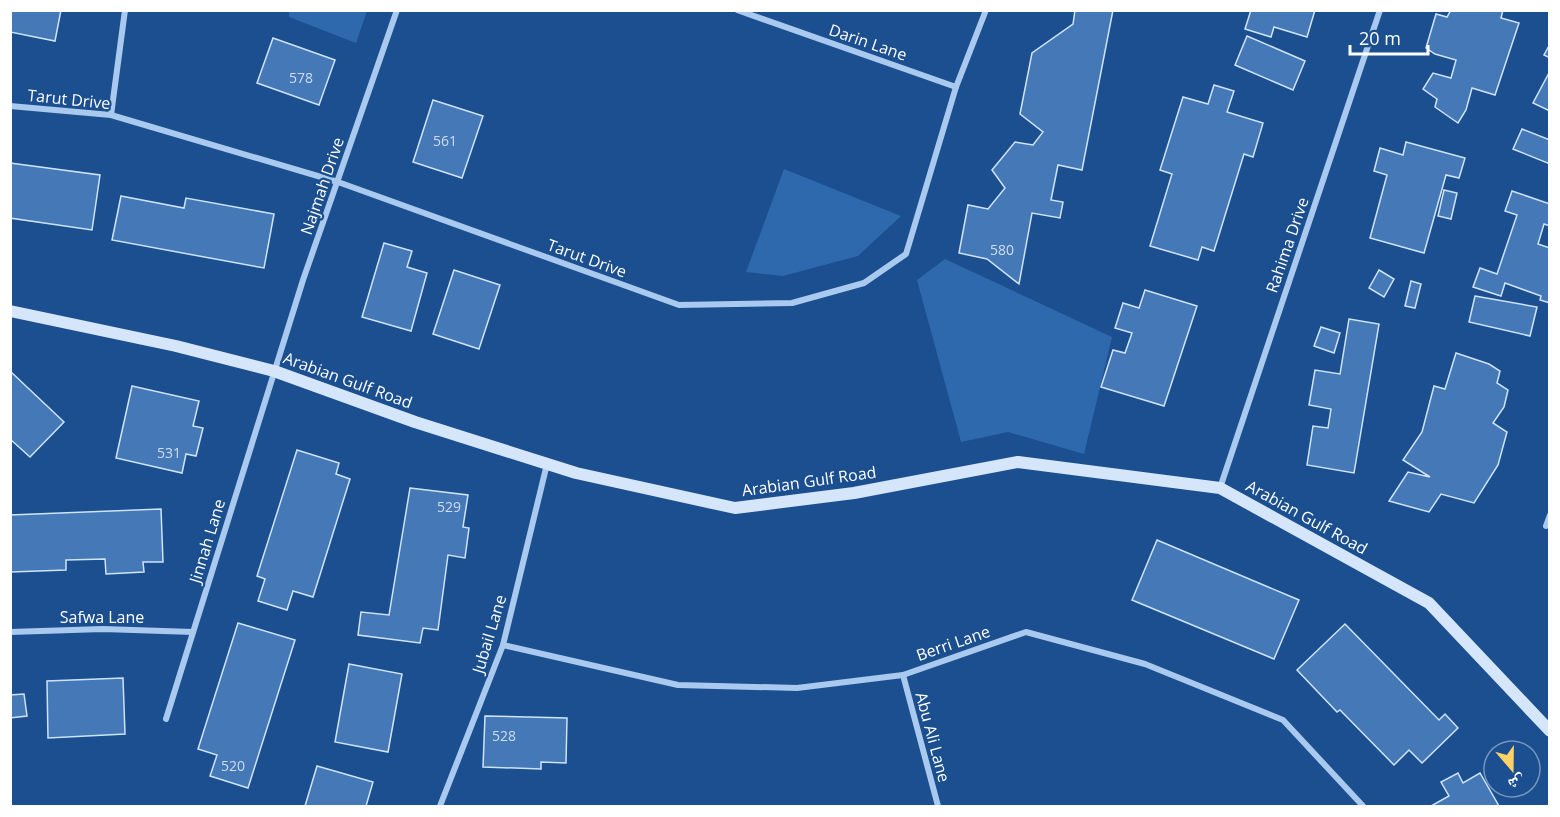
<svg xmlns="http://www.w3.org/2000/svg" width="1560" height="817" font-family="'Open Sans','Noto Naskh Arabic',sans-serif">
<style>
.green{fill:#2e69ad}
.building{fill:#4478b7;stroke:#cfe3fa;stroke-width:1.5}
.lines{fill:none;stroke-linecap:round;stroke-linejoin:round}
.street{stroke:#a9c9ee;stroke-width:6}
.secondary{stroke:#d6e6fa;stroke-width:12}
.labels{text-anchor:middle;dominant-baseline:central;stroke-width:4.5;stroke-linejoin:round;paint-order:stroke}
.number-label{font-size:14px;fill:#d0dded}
.street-label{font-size:16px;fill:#fff;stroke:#1b4f8f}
</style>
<rect width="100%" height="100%" fill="#1b4f8f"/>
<!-- green -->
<g class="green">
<polygon points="289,11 289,10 367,11 356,43 289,17"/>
<polygon points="784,169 901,216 858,256 783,276 746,272"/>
<polygon points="945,259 1112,337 1084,454 1008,432 961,442 917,280"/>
</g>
<!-- building -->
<g class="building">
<polygon points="10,10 61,10 55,41 10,32"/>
<polygon points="1075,10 1113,10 1082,170 1058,165 1051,200 1063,202 1060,218 1032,213 1019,284 987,259 959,253 968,205 988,209 1005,188 992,170 1015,142 1033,145 1043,132 1020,114 1032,53 1073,24"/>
<polygon points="1251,10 1315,10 1307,37 1274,27 1271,37 1245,29"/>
<polygon points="1451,10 1503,10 1501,18 1519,23 1495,95 1472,88 1466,110 1458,123 1435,107 1437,99 1423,89 1433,73 1451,78 1456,60 1435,54 1426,48 1436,14 1447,17"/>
<polygon points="1247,36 1305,61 1293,90 1235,65"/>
<polygon points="273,38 335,60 319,105 257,83"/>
<polygon points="1550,44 1550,58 1544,55"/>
<polygon points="1550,71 1550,111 1533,103"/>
<polygon points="1214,85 1234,91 1227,112 1263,123 1253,157 1244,154 1214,251 1202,247 1198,260 1150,246 1172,174 1160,170 1183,97 1208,104"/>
<polygon points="433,100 483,116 462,178 413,162"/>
<polygon points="1522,129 1550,140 1550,164 1513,149"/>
<polygon points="1406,142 1465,158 1459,178 1446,175 1424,253 1370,238 1387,175 1374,171 1380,148 1403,155"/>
<polygon points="10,163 100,175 92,230 10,218"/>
<polygon points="1444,190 1457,193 1451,219 1438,216"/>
<polygon points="1512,191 1550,204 1550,226 1544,224 1538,244 1550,248 1550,303 1540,300 1541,296 1505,283 1501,296 1473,287 1480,268 1497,274 1517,215 1505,211"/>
<polygon points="121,196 184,208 186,198 274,214 264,268 112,240"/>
<polygon points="384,243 412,251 407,267 427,273 411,331 362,317"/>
<polygon points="454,270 500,285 479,349 433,334"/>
<polygon points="1379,270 1394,279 1384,297 1369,288"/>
<polygon points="1411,281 1421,284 1415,308 1405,306"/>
<polygon points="1145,290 1197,306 1164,406 1101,387 1113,350 1125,353 1132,333 1115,328 1123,303 1139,308"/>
<polygon points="1475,296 1537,307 1530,336 1469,322"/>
<polygon points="1349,319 1379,324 1354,473 1307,465 1313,426 1328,428 1331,409 1309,405 1315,370 1340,374"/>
<polygon points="1321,327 1340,333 1334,353 1314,346"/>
<polygon points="1456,353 1489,364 1500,371 1497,383 1508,390 1504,407 1493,423 1507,432 1498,465 1474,503 1441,494 1429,512 1389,501 1408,472 1430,477 1403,460 1422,432 1434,386 1445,389"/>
<polygon points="10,371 64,422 30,457 10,439"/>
<polygon points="132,386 199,401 193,426 203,428 196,456 186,454 182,473 116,458"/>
<polygon points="297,450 339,463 336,474 350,479 313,597 293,591 287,610 258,601 265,579 257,576"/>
<polygon points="410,488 468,495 463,527 469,528 465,558 448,555 438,630 423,628 420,643 358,635 361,612 389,615"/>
<polygon points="161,509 163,562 143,562 144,572 106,574 105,559 66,560 66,570 11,572 10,515"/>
<polygon points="1157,540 1299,600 1274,659 1132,600"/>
<polygon points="238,623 295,640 248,788 210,776 217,755 198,749"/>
<polygon points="1345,624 1439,720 1445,714 1458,728 1422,763 1409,750 1394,765 1340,710 1337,712 1297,670"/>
<polygon points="349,664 402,674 388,752 335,742"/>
<polygon points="123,678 125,734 48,738 47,681"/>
<polygon points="24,694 27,716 10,718 10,695"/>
<polygon points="485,716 567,718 566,763 541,762 541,769 483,767"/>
<polygon points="317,766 373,782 366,806 305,806"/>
<polygon points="1458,773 1463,783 1480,773 1499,806 1431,806 1449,796 1441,782"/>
</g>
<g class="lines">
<!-- street -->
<g class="street">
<polyline points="737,10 956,87"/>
<polyline points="10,106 111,115 338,182 679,305 792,303 864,283 906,254 956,87 986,10"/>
<polyline points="111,115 125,10"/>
<polyline points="1220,488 1380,10"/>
<polyline points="1546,526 1550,515"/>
<polyline points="10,632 103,629 193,632"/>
<polyline points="503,645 678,685 797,688 903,675 1026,632 1145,664 1283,720 1363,806"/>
<polyline points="903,675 938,806"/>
<polyline points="166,719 303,280 397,10"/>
<polyline points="440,806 503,645 547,464"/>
</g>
<!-- secondary -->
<polyline class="secondary" points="10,311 176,346 274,371 415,422 576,473 735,508 854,493 1018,462 1220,488 1429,603 1550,731"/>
</g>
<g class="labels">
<!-- number labels -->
<g class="number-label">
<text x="301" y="77">578</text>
<text x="445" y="140">561</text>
<text x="1002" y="249">580</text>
<text x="169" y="452">531</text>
<text x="449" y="506">529</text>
<text x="504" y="735">528</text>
<text x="233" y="765">520</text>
</g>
<!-- street labels -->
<g class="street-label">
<text transform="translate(868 42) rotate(19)">Darin Lane</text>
<text transform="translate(69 99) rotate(6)">Tarut Drive</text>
<text transform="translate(322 186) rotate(-71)">Najmah Drive</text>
<text transform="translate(1287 245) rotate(-71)">Rahima Drive</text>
<text transform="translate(587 258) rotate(20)">Tarut Drive</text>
<text transform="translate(348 380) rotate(20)">Arabian Gulf Road</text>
<text transform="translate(809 481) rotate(-8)">Arabian Gulf Road</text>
<text transform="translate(1307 517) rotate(29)">Arabian Gulf Road</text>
<text transform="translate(207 541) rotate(-73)">Jinnah Lane</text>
<text x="102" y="617">Safwa Lane</text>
<text transform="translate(489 634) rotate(-73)">Jubail Lane</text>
<text transform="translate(953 643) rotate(-19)">Berri Lane</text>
<text transform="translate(933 737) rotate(75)">Abu Ali Lane</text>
</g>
</g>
<!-- border -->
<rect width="1560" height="817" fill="none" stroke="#ffffff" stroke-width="24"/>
<!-- north arrow -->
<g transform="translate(1512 769) rotate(160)"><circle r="28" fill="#1b4f8f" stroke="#7695bc" stroke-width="1.5"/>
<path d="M0-4.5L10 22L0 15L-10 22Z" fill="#ffd166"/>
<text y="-9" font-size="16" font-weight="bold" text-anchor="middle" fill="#ffffff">ش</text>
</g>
<!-- scale -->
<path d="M1350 45v9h78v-9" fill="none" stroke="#ffffff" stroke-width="3"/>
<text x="1359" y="45" font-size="18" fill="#ffffff" stroke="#1b4f8f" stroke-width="4.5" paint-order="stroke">20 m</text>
</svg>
